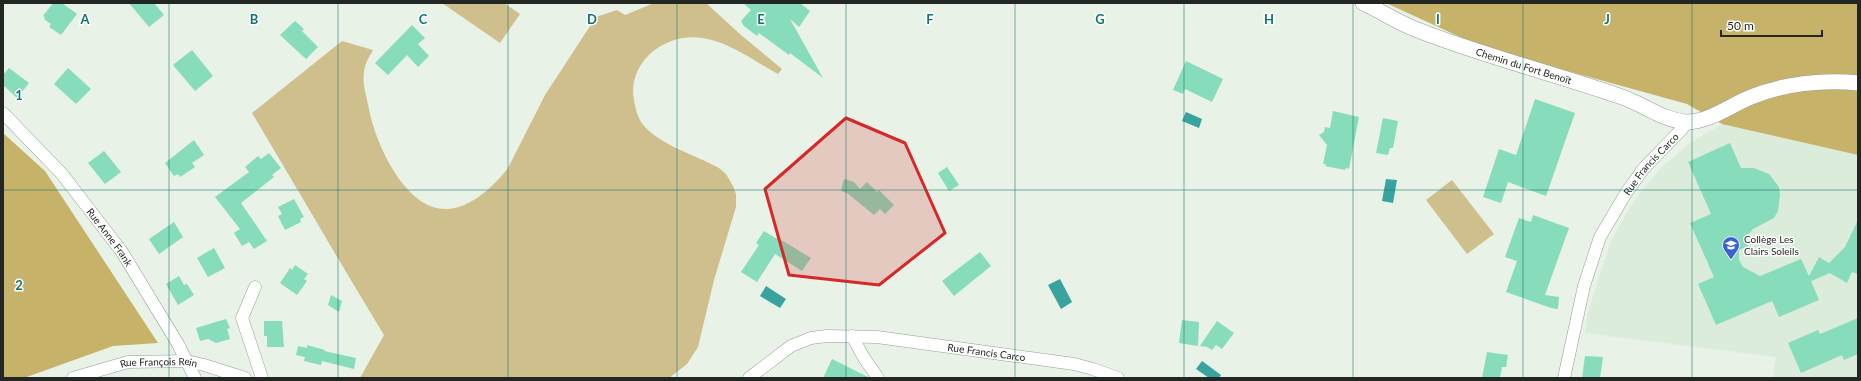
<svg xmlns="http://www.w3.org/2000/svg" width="1861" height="381" font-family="Lato,sans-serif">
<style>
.built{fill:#dcecda}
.green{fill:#cfbf8d}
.forest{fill:#c7b26a}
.water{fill:#39a3a0}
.building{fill:#87dcbb}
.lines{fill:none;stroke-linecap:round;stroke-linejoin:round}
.minor-casing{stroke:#969f95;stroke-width:13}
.tertiary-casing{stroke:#969f95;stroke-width:16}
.minor{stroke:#fff;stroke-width:12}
.tertiary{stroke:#fff;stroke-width:15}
.marked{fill:#d62828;fill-opacity:0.2;stroke:#d62828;stroke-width:3;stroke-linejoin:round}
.grid{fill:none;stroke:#0f766e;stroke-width:1;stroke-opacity:0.55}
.labels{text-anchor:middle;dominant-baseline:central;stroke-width:3;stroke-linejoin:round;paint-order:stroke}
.street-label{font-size:10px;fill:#232723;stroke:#fff}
.poi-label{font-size:10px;fill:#232723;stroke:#fff;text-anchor:start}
.grid-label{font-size:13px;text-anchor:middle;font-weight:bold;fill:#0f766e;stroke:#fff;stroke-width:3;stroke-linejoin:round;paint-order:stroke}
</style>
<rect width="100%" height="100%" fill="#e8f2e7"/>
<!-- built -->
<polygon class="built" points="1722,124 1858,155 1858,378 1773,378 1776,357 1585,333 1588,312 1601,271 1611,241 1629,209 1642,190 1662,167 1690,143"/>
<!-- green -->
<g class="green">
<polygon points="442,3 504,3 520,14 500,43"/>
<path d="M654,3H706L741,35L782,69L778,74C754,61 728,41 702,38C663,32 624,65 635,105C636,111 638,117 641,122C656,144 696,155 719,168L726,174L733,186L736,194V207L714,280L698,347L687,364L669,378H360L384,335C339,261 296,187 252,113L342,41L373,50C369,57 364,65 364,73C362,84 367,98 369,109C375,142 405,210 446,209C470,209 494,186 508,168L545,95L596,17L617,10L625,15Z"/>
<polygon points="1452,180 1494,234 1467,254 1426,200"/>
</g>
<!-- forest -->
<g class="forest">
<polygon points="1386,3 1858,3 1858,155 1722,124 1687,104 1484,48"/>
<polygon points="3,133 45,171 158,343 113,346 24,378 3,378"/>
</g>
<!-- water -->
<g class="water">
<polygon points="1186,112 1202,119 1199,128 1182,121"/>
<polygon points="1386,179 1397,180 1393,203 1382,201"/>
<polygon points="1060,279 1072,302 1061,309 1048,285"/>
<polygon points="766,286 786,299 780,308 760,296"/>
<polygon points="1202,361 1221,375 1219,378 1209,378 1196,369"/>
</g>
<!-- building -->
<g class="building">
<polygon points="53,3 62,3 77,14 61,35 49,27 51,24 44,19 45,17 43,16"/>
<polygon points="129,3 154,3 164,15 149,27"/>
<polygon points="743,3 800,3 810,11 799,27 790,19 823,78 790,53 789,55 759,33 757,36 744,26 741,21 751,10"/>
<polygon points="295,21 304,29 302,31 318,47 306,59 280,35"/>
<polygon points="412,25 425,38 418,44 429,56 418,67 407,55 388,75 375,63"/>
<polygon points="192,50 213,76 195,91 173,65"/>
<polygon points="1186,61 1223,79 1212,102 1185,89 1183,94 1173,90"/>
<polygon points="9,68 29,83 17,98 3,85 3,75"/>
<polygon points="68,68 91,89 76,104 54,84"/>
<polygon points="1535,99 1575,113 1546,196 1508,182 1501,203 1483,197 1499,149 1516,155"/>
<polygon points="1333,111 1359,117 1349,169 1346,168 1345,170 1325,166 1326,164 1323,164 1327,145 1319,135 1324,132 1325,127 1330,128"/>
<polygon points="1383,118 1398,121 1393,148 1390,148 1388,155 1376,153"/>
<polygon points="194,140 204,155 192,163 195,167 180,177 178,174 174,176 165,163"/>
<polygon points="1730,143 1741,168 1754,168 1769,174 1779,187 1780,195 1778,211 1774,218 1753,229 1745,239 1748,246 1739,250 1739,260 1743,267 1760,276 1801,259 1809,276 1819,257 1829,263 1845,247 1858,220 1858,274 1852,272 1847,283 1830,273 1811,281 1819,300 1779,317 1772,301 1716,325 1698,284 1714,277 1690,223 1711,214 1688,162"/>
<polygon points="104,151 121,172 105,184 88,163"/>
<polygon points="269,153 281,168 272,175 274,177 241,203 267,241 254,249 249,242 242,246 234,233 240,229 215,197 249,172 245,167 258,156 261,159"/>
<polygon points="947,167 959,185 949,191 938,173"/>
<polygon points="844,179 854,182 860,189 867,182 877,192 879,190 894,205 885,214 880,209 874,215 847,193 841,191"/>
<polygon points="294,199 304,217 300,219 301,222 285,230 278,216 282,214 278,207"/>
<polygon points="1533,215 1569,228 1545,295 1559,297 1558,309 1551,308 1506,292 1517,261 1505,257 1519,218 1531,222"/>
<polygon points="174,222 183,237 159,254 149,239"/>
<polygon points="764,231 777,239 778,238 811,258 802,271 775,254 757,282 741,272 759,245 756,243"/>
<polygon points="214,248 225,268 208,277 197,258"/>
<polygon points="980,252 991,266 954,296 942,281"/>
<polygon points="295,265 308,274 304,279 307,281 297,295 280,283 290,268 292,270"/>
<polygon points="179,276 184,285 187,284 194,295 178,305 166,284"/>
<polygon points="331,295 342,301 339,312 328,305"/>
<polygon points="1858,318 1858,354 1844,360 1842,355 1801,373 1788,343 1818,330 1820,334"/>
<polygon points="226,319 230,328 227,329 230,339 216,343 208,339 200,341 196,328"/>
<polygon points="1182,320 1199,322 1198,346 1179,343"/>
<polygon points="264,321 282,321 284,347 267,347 267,336 264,336"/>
<polygon points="1217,321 1234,333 1222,349 1216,345 1212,350 1207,347 1200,346"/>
<polygon points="307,345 325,350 324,351 356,358 354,369 322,361 321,365 304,361 305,357 296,355 298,346 307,348"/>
<polygon points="1487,352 1508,355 1506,367 1502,367 1500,378 1482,378"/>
<polygon points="1585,356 1603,357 1600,378 1582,378"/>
<polygon points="832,359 868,377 869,378 823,378"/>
</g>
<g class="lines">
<!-- minor casing -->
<g class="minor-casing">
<g id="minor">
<path id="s1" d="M3,113L62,174L122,252L178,344L195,378"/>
<polyline points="255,287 242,318 262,378"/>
<polyline points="852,336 864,358 878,378"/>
<path id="s2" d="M73,378L128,362L187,361L204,365L245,378"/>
<path id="s3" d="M749,378L791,346L811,338L827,336L877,337L1074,364L1093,369L1118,378"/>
<path id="s4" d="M1564,378L1584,286L1600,237L1626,193L1644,168L1682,129L1687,122"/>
</g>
</g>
<!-- tertiary casing -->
<g class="tertiary-casing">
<g id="tertiary">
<path id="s5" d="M1363,3C1381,11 1397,22 1415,29C1483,56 1553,73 1622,97C1643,104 1664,121 1687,122C1709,122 1731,105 1751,97C1783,84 1823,79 1858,83"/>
</g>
</g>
<!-- minor -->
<use href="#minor" class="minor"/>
<!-- tertiary -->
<use href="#tertiary" class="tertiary"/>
</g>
<!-- marked area -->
<path class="marked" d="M846,118L905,143L945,233L879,285L789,275L765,189Z"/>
<!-- grid -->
<path class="grid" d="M169,3V378M338,3V378M508,3V378M677,3V378M846,3V378M1015,3V378M1184,3V378M1353,3V378M1523,3V378M1692,3V378M3,190H1858"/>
<!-- icons -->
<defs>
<g id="school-pin" transform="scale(0.9)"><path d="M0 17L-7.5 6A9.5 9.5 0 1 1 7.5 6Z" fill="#3c5fd0" stroke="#fff"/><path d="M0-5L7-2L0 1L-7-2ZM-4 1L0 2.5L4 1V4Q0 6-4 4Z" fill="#fff"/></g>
</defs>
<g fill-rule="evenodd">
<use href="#school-pin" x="1731" y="245"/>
</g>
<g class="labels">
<!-- street labels -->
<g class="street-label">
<text stroke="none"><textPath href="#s5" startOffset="173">Chemin du Fort Benoît</textPath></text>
<text stroke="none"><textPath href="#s4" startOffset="235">Rue Francis Carco</textPath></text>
<text stroke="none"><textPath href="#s1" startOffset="164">Rue Anne Frank</textPath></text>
<text stroke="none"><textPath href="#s3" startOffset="251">Rue Francis Carco</textPath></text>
<text stroke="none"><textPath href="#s2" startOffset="88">Rue François Rein</textPath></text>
</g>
<!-- poi labels -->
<g class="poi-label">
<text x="1744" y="239">Collège Les<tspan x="1744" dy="12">Clairs Soleils</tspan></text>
</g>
</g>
<g class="grid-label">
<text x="85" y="24">A</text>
<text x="254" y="24">B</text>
<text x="423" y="24">C</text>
<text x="592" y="24">D</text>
<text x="761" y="24">E</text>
<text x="930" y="24">F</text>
<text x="1100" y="24">G</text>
<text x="1269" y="24">H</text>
<text x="1438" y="24">I</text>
<text x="1607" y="24">J</text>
<text x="19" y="100">1</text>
<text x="19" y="290">2</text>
</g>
<!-- border -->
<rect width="1861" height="381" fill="none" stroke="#232723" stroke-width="8"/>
<!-- scale -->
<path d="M1721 30v6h101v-6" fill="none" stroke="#232723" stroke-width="2"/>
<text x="1727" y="30" font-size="12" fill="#232723" stroke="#ffffff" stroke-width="3" paint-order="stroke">50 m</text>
</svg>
